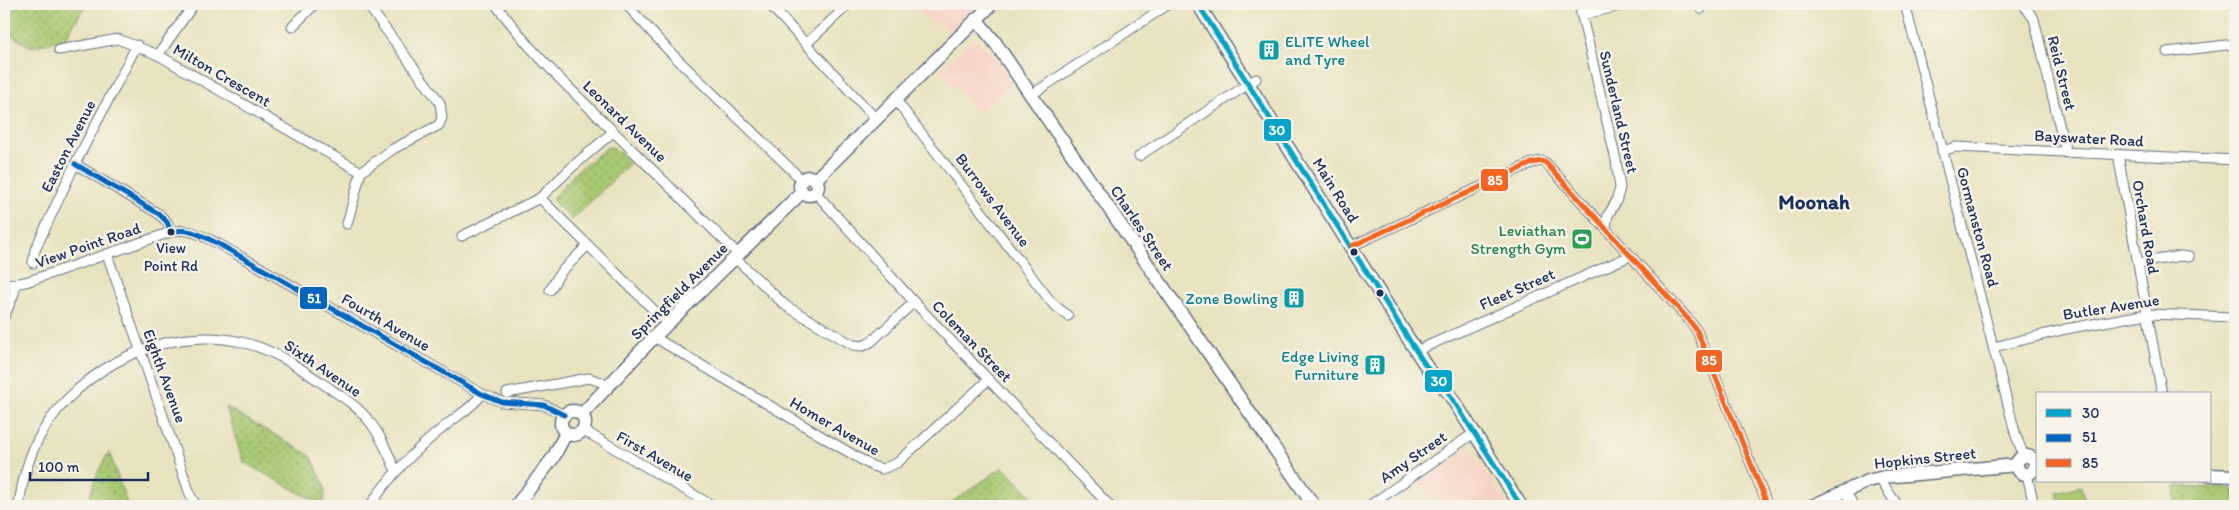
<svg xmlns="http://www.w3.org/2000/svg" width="2239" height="510" font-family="Itim,sans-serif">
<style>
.built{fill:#f6d2c4}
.park{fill:url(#park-dots);stroke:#627c68}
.pitch{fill:#a9c972;stroke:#627c68}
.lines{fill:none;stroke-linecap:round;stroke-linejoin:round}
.street-casing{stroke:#636e80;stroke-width:11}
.secondary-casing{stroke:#636e80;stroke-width:15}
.street{stroke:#fff;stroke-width:9}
.secondary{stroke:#fff;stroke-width:12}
.bus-1-casing{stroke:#f7f3e8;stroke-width:9}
.bus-2-casing{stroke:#f7f3e8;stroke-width:9}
.bus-3-casing{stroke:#f7f3e8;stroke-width:9}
.bus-1{stroke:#01a3c8;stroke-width:5}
.bus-2{stroke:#0065bd;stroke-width:5}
.bus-3{stroke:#f26522;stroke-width:5}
.bus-dot{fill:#1b2f5e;stroke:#f7f3e8;stroke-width:2}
.labels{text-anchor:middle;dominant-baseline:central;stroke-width:5;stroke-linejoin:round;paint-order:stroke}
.bus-label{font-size:15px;fill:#1b2f5e;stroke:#f7f3e8}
.culture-label{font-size:16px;fill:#0d838f;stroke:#f7f3e8;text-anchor:end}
.street-label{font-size:16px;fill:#1b2f5e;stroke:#f7f3e8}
.leisure-label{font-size:16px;fill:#27864d;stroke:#f7f3e8;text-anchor:end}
.district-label{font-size:21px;font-weight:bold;fill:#1b2f5e;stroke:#f7f3e8}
.line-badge{stroke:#f7f3e8;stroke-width:2}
.badge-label{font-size:14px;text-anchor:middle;font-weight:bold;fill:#fff}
</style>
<defs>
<pattern id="park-dots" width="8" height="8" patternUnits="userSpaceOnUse" patternTransform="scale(1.25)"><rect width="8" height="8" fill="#a9c972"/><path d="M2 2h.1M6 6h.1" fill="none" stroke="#89a461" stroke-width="1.8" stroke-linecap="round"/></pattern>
</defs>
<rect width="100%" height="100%" fill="#f7f3e8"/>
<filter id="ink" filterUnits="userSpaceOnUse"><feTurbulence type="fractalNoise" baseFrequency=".02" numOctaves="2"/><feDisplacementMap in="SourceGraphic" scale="10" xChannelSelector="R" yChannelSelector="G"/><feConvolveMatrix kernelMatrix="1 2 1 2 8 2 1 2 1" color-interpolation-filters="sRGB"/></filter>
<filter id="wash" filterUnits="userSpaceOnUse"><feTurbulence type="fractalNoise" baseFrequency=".0096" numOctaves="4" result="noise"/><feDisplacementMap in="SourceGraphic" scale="20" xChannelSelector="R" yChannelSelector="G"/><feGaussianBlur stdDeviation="1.12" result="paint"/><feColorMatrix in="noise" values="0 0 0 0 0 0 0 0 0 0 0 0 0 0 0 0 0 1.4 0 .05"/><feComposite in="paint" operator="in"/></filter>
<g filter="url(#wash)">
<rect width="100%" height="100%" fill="#e9e2bf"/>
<!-- built -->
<g class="built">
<polygon points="917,4 979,4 952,31 913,9"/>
<polygon points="973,39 995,57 1013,82 979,112 939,70"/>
<polygon points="1470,448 1509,506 1435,506 1419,482"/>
</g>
<!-- park -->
<g class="park">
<polygon points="17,4 86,4 65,39 31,47 4,31 4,26"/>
<polygon points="608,147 615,148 630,163 572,220 553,201 553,198 578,170"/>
<polygon points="226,407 311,456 324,485 325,496 323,505 243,462"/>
<path d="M109,452L128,506H88C92,485 98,470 109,452Z"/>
<polygon points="1003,467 1033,497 1024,506 952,506 949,504"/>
<polygon points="2175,486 2235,489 2235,506 2174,506"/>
</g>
<!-- pitch -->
<polygon class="pitch" points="2081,486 2086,506 2060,506 2057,492"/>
</g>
<g filter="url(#ink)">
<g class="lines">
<!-- street casing -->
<g class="street-casing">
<g id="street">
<polyline points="495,4 529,46 559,78 739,255"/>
<polyline points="626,4 669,51 802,180"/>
<polyline points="769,4 876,119"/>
<polyline points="1579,4 1616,160 1620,188 1616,202 1608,215 1606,227"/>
<polyline points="1699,4 1701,9"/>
<polyline points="1905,4 2016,436 2024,456"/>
<polyline points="2023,4 2034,19 2066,153"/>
<polyline points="1581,15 1628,4"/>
<polyline points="292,27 315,4"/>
<polyline points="806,44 849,4"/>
<polyline points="59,50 118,39 158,55 361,172 393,149 439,125 442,118 440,103 367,4"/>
<polyline points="2167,52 2235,44"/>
<polyline points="158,55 194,4"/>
<polyline points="1031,95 1169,4"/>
<polyline points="896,100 1052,303 1068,316"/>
<polyline points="1942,151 1956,147 2235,160"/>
<polyline points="2118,155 2162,394"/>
<polyline points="1139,156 1256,79"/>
<path d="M75,164L159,214L167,222L171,232C189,227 202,236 217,243L482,394L502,402L544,405L564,415"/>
<polyline points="815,192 914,302 1110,506"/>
<polyline points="540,198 668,324"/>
<polyline points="347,224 361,172"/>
<polyline points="462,236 540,198 572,167 613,132"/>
<polyline points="1352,246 1532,163 1542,161 1546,163 1689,320 1697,331 1768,506"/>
<polyline points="107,254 191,497 197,506"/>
<polyline points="735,258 786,306 853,345 863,346 871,342 914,302"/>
<polyline points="33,263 35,250 75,164 137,45"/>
<polyline points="2138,263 2181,256 2189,257"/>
<polyline points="4,283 15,284 29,281 171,232"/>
<polyline points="550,290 560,273 588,245"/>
<polyline points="4,317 14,294 15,284"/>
<polyline points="654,337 872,466 882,469 897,463 988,380"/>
<polyline points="1994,347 2066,329 2147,314 2235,317"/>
<polyline points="1416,351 1630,256"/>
<polyline points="507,393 589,378 601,382 607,387"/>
<polyline points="583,430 713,506"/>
<polyline points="2027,474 2034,506"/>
<polyline points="1879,478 1898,506"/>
<polyline points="1845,491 1854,506"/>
<path d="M19,506C22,481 28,457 41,434C79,368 166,324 241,342C272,349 296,365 322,383C338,394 357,405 369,421C381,435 388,454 396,471"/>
<path d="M370,506C390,475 415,450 444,427C457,416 472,408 482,394"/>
<polyline points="1369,506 1474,433"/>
</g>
</g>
<!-- secondary casing -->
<g class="secondary-casing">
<g id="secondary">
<polyline points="1198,4 1406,335 1428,369 1448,392 1521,506"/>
<polyline points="976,19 994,41 1031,95 1314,506"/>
<circle cx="809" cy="186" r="9"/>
<polyline points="815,180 992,4"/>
<circle cx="573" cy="423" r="12"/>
<polyline points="582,414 654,337 802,192"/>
<circle cx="2026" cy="465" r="9"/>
<polyline points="2210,475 2235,476"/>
<polyline points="516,506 553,458 566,433"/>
<polyline points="1812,506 1868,481 1884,477 2017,465"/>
</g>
</g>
<!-- street -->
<use href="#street" class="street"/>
<!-- secondary -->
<use href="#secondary" class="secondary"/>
<!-- bus-1 casing -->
<g class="bus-1-casing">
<polyline id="bus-1" points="1198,4 1406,335 1428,369 1448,392 1521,506"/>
</g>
<!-- bus-2 casing -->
<g class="bus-2-casing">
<path id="bus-2" d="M75,164L159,214L167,222L171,232C189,227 202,236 217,243L482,394L502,402L544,405L564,415"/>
</g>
<!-- bus-3 casing -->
<g class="bus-3-casing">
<polyline id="bus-3" points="1352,246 1532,163 1542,161 1546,163 1689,320 1697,331 1768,506"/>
</g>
<!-- bus-1 -->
<use href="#bus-1" class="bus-1"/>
<!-- bus-2 -->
<use href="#bus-2" class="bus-2"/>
<!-- bus-3 -->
<use href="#bus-3" class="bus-3"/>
</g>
</g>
<!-- icons -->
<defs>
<g id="building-square" transform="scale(1.125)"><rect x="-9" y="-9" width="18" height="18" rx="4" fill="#0f9aa8" stroke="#f7f3e8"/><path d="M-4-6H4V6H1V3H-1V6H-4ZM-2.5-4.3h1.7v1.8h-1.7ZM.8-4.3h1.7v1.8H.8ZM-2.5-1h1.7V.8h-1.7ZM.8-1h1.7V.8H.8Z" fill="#fff"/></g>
<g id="stadium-square" transform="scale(1.125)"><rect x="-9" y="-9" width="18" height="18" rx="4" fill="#2e9e5b" stroke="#f7f3e8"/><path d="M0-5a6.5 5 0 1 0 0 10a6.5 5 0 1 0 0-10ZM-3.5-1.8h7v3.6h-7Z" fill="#fff"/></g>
</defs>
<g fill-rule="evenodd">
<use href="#building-square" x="1269" y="50"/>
<use href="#stadium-square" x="1582" y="239"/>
<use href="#building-square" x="1294" y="298"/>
<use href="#building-square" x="1375" y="365"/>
</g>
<!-- markers -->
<g class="bus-dot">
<circle cx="171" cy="232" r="4.5"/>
<circle cx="1354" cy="252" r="4.5"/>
<circle cx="1380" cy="293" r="4.5"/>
</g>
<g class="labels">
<!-- bus labels -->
<g class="bus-label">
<text x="171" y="248">View<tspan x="171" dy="18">Point Rd</tspan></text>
</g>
<!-- culture labels -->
<g class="culture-label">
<text x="1285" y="41" text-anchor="start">ELITE Wheel<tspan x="1285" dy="18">and Tyre</tspan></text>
<text x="1278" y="298">Zone Bowling</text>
<text x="1359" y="356">Edge Living<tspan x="1359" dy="18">Furniture</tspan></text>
</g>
<!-- street labels -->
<g class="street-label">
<text transform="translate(2062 73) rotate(76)">Reid Street</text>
<text transform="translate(222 75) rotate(30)">Milton Crescent</text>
<text transform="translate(1619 112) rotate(77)">Sunderland Street</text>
<text transform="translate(625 121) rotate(44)">Leonard Avenue</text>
<text transform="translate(2089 138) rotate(3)">Bayswater Road</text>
<text transform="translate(68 146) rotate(-63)">Easton Avenue</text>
<text transform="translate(1336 190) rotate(58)">Main Road</text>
<text transform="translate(993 200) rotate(53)">Burrows Avenue</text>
<text transform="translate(1978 227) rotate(75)">Gormanston Road</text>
<text transform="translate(2146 227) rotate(80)">Orchard Road</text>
<text transform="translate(1142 228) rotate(56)">Charles Street</text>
<text transform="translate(88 245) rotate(-19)">View Point Road</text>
<text transform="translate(1517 289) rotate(-24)">Fleet Street</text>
<text transform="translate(679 291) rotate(-45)">Springfield Avenue</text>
<text transform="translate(2111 307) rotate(-9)">Butler Avenue</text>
<text transform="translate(386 322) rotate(30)">Fourth Avenue</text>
<text transform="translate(972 341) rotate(46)">Coleman Street</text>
<text transform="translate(323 368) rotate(34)">Sixth Avenue</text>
<text transform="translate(165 376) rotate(70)">Eighth Avenue</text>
<text transform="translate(835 426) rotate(30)">Homer Avenue</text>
<text transform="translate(655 456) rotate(30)">First Avenue</text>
<text transform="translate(1413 457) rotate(-35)">Amy Street</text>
<text transform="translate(1925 458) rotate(-6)">Hopkins Street</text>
</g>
<!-- leisure labels -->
<g class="leisure-label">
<text x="1566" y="230">Leviathan<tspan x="1566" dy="18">Strength Gym</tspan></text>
</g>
<!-- district labels -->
<g class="district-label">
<text x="1814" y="201">Moonah</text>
</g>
</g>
<g class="line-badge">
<rect x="1263" y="118" width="29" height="24" rx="5" fill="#01a3c8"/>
<rect x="1480" y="168" width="29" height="24" rx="5" fill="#f26522"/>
<rect x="299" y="286" width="29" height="24" rx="5" fill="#0065bd"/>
<rect x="1695" y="349" width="28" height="24" rx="5" fill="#f26522"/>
<rect x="1424" y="369" width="29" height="24" rx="5" fill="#01a3c8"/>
</g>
<g class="badge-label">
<text x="1277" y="135">30</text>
<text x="1495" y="185">85</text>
<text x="314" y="303">51</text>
<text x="1709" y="365">85</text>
<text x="1439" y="386">30</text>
</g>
<!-- margin -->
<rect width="2239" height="510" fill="none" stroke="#f7f3e8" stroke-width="20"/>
<!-- legend -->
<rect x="2036" y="392" width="175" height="90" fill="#f7f3e8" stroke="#9fa5b1"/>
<rect x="2046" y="409" width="25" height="8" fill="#01a3c8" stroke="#9fa5b1"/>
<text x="2082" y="418" font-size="15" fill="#1b2f5e">30</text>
<rect x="2046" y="434" width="25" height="8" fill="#0065bd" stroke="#9fa5b1"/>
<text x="2082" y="442" font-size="15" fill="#1b2f5e">51</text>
<rect x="2046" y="459" width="25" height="8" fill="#f26522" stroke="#9fa5b1"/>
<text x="2082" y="468" font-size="15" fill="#1b2f5e">85</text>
<!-- scale -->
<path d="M30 472v8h118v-8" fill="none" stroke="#1b2f5e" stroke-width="2.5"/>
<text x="38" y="472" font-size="15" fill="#1b2f5e" stroke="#f7f3e8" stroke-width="4" paint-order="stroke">100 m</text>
</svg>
